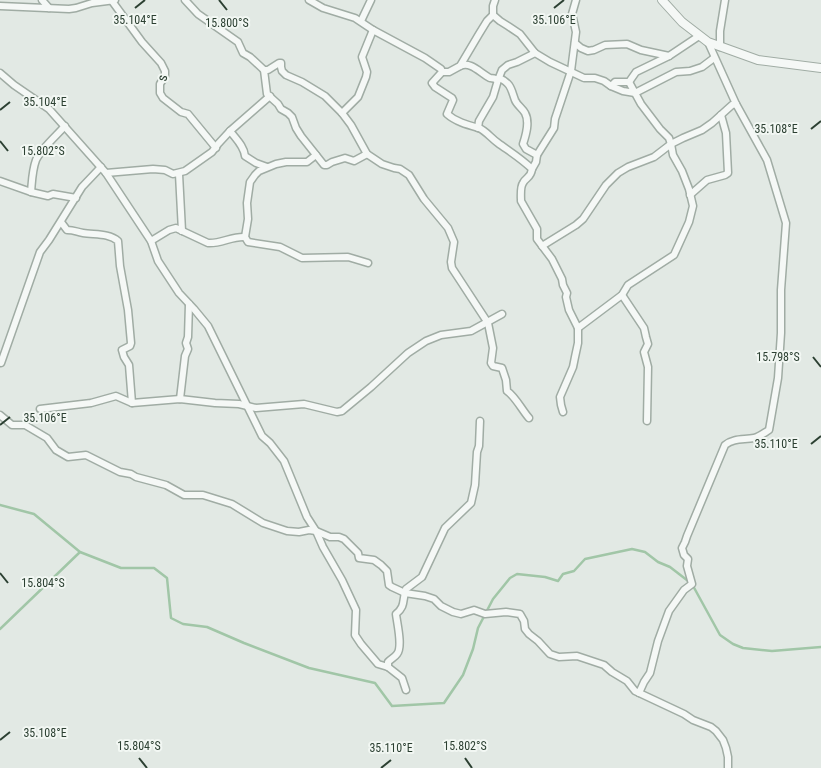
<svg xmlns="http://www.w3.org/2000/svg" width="821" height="768" font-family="'Roboto Condensed',sans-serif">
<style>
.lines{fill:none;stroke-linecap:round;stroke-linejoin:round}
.stream{stroke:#a1c6a7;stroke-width:2.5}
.minor-casing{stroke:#a0aca4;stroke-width:9}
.tertiary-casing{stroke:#a0aca4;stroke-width:10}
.minor{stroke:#f5f8f6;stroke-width:6}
.tertiary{stroke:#f5f8f6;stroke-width:8}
.ticks{fill:none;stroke:#2c4032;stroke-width:2}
.labels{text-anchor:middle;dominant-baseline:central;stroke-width:4;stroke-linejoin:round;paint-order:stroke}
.street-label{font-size:14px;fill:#2c4032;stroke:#f2f7f3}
.ticks-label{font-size:12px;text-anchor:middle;fill:#2c4032;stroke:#f2f7f3;stroke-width:4;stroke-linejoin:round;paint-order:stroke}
</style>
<rect width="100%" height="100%" fill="#e2e9e4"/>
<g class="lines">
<!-- stream -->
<g class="stream">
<polyline points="0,505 34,514 80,552 121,568 154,568 167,578 171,618 183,624 207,627 244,643 309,668 375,683 392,706 444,703 463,675 473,649 478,628 493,599 510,578 517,574 545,577 558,581 563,574 574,571 585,559 632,549 645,552 658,562 670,567 692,584 720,635 733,644 743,648 772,651 821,647"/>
<polyline points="0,629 80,552"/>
</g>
<!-- minor casing -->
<g class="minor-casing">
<g id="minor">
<polyline points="42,0 49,8"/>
<path d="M185,0L198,14L238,42L243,53L250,57L264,70H268L279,63H281V67L282,71L286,75L302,82L325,96L342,113L351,125L367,154L382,164L394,168L400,169L409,175L424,199L448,228L454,242L451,262L452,268L488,323L493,348L491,363L493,366L502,368L506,380L507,391C515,396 522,410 529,418"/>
<path d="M309,0L323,8L355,18L373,30L425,58L441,69L442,72L432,83L435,87L452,98L453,100L447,114C456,122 468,125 479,128C486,131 491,138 498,143C509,151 522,159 532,169C531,178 526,177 523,183C520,187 521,197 521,201L537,229V239L552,259L562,279L563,285L567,293L566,297L569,310L578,328V343L575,357L573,367L560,397L561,405L563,412"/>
<polyline points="112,1 142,42 161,63 165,71 165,76 160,84 160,93 163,98 181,112 188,114 216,148"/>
<polyline points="0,6 69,9 76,8 92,3 115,0"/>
<polyline points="493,15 500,21 508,26 520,34 535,53 550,62 584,78 595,78 604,81 611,86 623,91 635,93 676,72 690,71 702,67 714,58"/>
<polyline points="361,21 371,0"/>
<polyline points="575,43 581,48 588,51 594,50 605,45 627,44 641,50 669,56"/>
<polyline points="720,47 720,31 725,0"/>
<path d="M460,66C471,61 480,73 490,78C491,78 496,79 498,80"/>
<polyline points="264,70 267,94 278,104 281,109 288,113 292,117 296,128 301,136 324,165 327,165 332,162 345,158 354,161 367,154"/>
<polyline points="442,72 449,72 460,66 479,34 487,21 493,15 493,6 495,0"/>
<polyline points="0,73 14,85 49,109 106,173 151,241 158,261 179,293 194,309 208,326 262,436 270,443 284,461 307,517 316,531 323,547 342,580 356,610 355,635 361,644 378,664 388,667 402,678 406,690"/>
<path d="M499,78C511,83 511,89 515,100C517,105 522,108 525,113C530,122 526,135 523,144L526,149L537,155"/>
<polyline points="611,86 615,82 629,82 636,72 669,56 699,36"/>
<polyline points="342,113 358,97 366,77 367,72 362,57 373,30"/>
<polyline points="478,128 479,121 493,97 498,80 502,70 508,65 517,62 535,53"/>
<path d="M230,131C236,139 244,146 245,156L256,163L267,167"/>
<polyline points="316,155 307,162 286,162 276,164 259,171 255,175 250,182 247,203 248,219 245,237 248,242 280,247 302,258 348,257 368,263"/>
<polyline points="532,169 536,162 537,155 554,128 555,119 571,71 576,32 572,14 576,0"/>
<polyline points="106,173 153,169 165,170 173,174 185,171 212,152 218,144 230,131 270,96"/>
<polyline points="179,174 182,231"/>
<polyline points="0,181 31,192 48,196 53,194 76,198"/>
<path d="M31,192C32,182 32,171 36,160C41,149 56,136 65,126"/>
<polyline points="690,195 707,180 725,175 728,173 726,133 721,115"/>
<path d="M61,222L67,230C75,230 76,232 83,233C94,235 109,233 118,241L120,266L128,310L131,343L130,346L122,350L124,357L129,365L132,403"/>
<path d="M151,241L169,230L176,228L208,243C221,244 232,236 245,237"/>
<polyline points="542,246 576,225 583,219 606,185 618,173 628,167 654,157 671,144 683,138 702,130 712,123 732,105 736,104"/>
<polyline points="622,295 644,328 646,337 648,344 644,352 648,367 647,421"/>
<polyline points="578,328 622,295 628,285 674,255 689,222 693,206 689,189 682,171 673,155 671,144 669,138 660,129 641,104 629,82"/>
<polyline points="1,363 40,252 49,240 82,187 101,167"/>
<polyline points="180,399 185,356 188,349 186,343 188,337 189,304"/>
<polyline points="40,409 91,403 116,396 132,403 180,399 215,403 239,404 256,408 304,404 337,412 342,411 371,387 408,353 426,341 441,335 471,331 502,314"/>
<polyline points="0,415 12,425 25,425 47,438 56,450 68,457 86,455 120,472 131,474 136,477 166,485 184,495 203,495 232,504 263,523 287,531 299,532 309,530 316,531 330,537 339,537 344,539 358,553 359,558 374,560 381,565 387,571 389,585 392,587 405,593 425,596 434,599 441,606 453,612 461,614 474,610 485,614 506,612 520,614 524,621 525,629 529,634 538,641 550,654 559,657 577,656 604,665 612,672 627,681 635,691 684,714 693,720 711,727 716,731 723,740 726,748 728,757 728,768"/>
<path d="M388,667V662C391,659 395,657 397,654C403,647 397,623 396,614C406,606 402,600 406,589L422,577L445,528L471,503L475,485L477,452L479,446L480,421"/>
<path d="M639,693L644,682L650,673L658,641L669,611L684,590L692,584L687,566L688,559L684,555L682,548L685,542L687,536L725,445C734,438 743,440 754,438C759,437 764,433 769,430L778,378L781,333V290L786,223L767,160L736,104L708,42"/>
</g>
</g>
<!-- tertiary casing -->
<g class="tertiary-casing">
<polyline id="tertiary" points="662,0 682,22 708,42 758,60 821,68"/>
</g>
<!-- minor -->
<use href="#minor" class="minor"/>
<!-- tertiary -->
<use href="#tertiary" class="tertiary"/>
</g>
<!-- ticks -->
<path class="ticks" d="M219,0L227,10M135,8L145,0M554,8L564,0M0,110L10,102M811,129L821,121M0,141L8,151M813,357L821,367M0,425L10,417M811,444L821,436M0,573L8,583M0,740L10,732M139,758L147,768M465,758L472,768M381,768L391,760"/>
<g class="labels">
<!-- street labels -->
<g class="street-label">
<text transform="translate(162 78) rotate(-79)">s</text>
</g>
</g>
<g class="ticks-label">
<text x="135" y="24">35.104°E</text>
<text x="554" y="24">35.106°E</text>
<text x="227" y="27">15.800°S</text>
<text x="45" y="106">35.104°E</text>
<text x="776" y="133">35.108°E</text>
<text x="43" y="155">15.802°S</text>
<text x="778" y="361">15.798°S</text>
<text x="45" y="422">35.106°E</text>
<text x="776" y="448">35.110°E</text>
<text x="43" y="587">15.804°S</text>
<text x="45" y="737">35.108°E</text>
<text x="139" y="750">15.804°S</text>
<text x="465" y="750">15.802°S</text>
<text x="391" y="752">35.110°E</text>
</g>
</svg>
